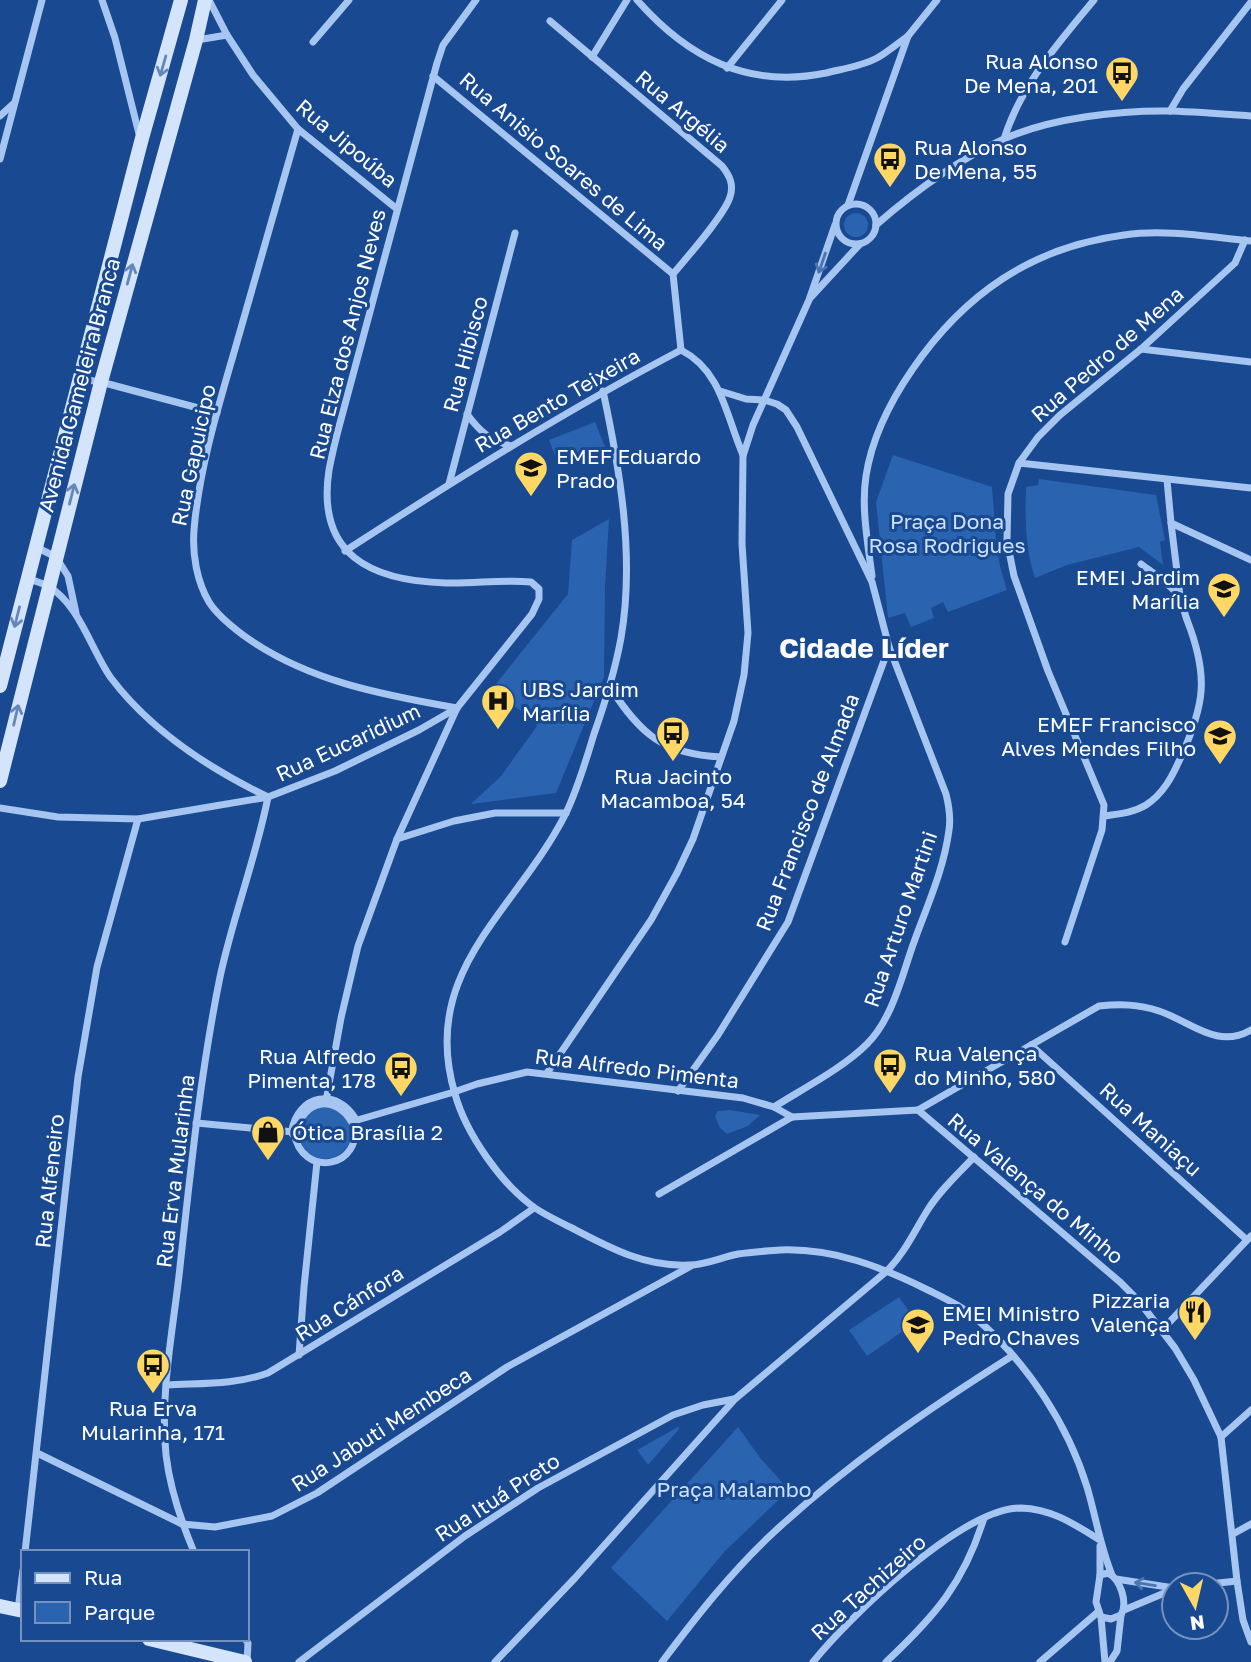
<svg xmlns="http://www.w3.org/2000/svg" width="1251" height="1662" font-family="'Golos Text',sans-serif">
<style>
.green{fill:#2a63b0}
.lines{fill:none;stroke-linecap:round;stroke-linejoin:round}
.minor{stroke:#a6c5f0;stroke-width:7}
.tertiary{stroke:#a6c5f0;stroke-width:12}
.secondary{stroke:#d4e4fb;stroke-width:14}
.oneway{stroke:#6387bb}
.oneway2{stroke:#4a74b2}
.labels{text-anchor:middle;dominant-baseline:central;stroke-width:6;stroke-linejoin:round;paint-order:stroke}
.poi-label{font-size:21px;fill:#fff;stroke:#184991;text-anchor:start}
.street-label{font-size:21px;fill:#fff;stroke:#184991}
.park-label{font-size:21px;fill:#cde1fb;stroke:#184991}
.district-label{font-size:28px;font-weight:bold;fill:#fff;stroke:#184991}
</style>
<rect width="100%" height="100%" fill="#184991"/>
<!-- green -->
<g class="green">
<circle cx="856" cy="225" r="12"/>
<polygon points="595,422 605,447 559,466 549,440"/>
<polygon points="893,455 992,487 996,540 1000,566 1007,590 948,612 943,602 931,608 934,618 911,627 905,613 888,618 876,502"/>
<path d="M1039,479L1156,495L1165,540L1160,542L1163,565L1139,547L1067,565L1035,578C1025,548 1025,518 1026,487L1038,485Z"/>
<polygon points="609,519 605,588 604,677 556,793 471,804 501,776 537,726 534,720 491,690 568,594 572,540"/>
<circle cx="325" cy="1133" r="26"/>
<polygon points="730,1110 760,1115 748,1126 727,1134 720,1128 715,1116 718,1111"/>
<polygon points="899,1297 916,1322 867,1356 849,1330"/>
<polygon points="678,1427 679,1429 648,1465 637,1450"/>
<polygon points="738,1427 761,1459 789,1490 725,1551 667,1621 611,1568"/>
</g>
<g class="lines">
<!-- minor -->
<g class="minor">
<polyline points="102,0 115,38 139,134"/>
<polyline points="209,0 227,35 253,75 298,129 397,209"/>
<path d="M637,0C688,58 748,89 826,73C842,69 862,66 877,58C888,52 898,43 908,36"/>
<path d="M550,21L722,166C730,176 734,185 730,197C724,216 687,257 673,274L681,350"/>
<polyline points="197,40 227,35"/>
<polyline points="313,42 349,0"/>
<polyline points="592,57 627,0"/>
<polyline points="727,68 782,0"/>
<polyline points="433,76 673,274"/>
<polyline points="1170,111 1183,89 1251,2"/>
<polyline points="0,116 13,104"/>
<path d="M298,129C277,203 256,276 235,349C218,408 199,469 194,530C192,554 197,582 209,602C217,615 231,626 243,635C306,681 383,695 457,708"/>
<path d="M1004,139C1021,85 1058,43 1094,0"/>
<polyline points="0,159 42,0"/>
<circle cx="856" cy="224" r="20"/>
<polyline points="848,205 908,36 937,0"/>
<path d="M876,225C915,191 957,160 1004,139C1050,118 1121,110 1171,111C1198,112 1224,114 1251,116"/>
<polyline points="811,297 860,244"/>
<polyline points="1141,349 1251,362"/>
<polyline points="80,379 101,382 217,413"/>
<path d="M603,391C620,470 635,557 621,638C615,671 605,703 594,734C586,760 578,788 566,813C517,911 418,970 455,1094C466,1134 502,1185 535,1208C547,1216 560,1222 572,1228C610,1248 645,1267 689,1265C706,1265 722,1257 738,1254C751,1252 766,1251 780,1250C834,1248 882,1267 930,1291C948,1300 965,1308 979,1321C1028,1364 1068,1425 1087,1487C1096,1517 1100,1546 1112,1575"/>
<path d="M720,391L746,399L764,400L777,404L786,410L797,427L872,582L889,647L946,794C949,806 951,817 949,830C944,869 927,906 914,942C902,975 893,1018 867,1044C843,1068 804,1088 774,1107"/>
<path d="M467,414C480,432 490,440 511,446"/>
<polyline points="1019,463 1251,488"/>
<polyline points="1167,480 1171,523 1251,560"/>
<polyline points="449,484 515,233"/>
<polyline points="1171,523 1180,596"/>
<polyline points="36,547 56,557 68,576 76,613"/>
<path d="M345,551C455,480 565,411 681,350C722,371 726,416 743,455"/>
<path d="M872,576C868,544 861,508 866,476C872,437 890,402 912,370C964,294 1032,247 1124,235C1166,229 1209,237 1251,241"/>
<path d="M28,578C34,581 42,583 48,586C80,605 91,650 111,678C151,731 210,769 268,797C256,858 233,916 220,977C200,1075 190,1176 179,1276C172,1335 160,1396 166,1455C170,1489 181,1521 194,1552"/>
<path d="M610,687C641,735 663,754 721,757"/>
<polyline points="0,808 58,817 138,819 268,797 335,771 419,730 457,708"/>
<path d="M1104,816C1118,814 1133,813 1146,805C1163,794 1172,777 1180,759C1205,705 1209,676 1187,620C1184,613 1183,601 1178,595C1169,583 1153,573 1141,564"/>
<polyline points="397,839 454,821 495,813 566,813"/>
<polyline points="1065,942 1102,830 1104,805 1048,671 1014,576 1007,541 1008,494 1019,463 1038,437 1060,415 1141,349 1235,263 1245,240"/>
<polyline points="1031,1045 1247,1240"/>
<polyline points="547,1073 651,920 677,873 693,839 734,721 744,675 748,633 742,544 743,456 753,425 809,300 835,225"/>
<polyline points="678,1091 718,1035 788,922 889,647"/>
<path d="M326,1101L341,1018L358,946L397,839L457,708L532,614L539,599V589L531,582C503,579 474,584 446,583C371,581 316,555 329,470C332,454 336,438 340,423L437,63L443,45L476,0"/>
<path d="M918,1110L1099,1006C1120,1004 1138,1004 1159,1011C1190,1021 1217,1050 1251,1030"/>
<path d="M196,1123L294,1132C301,1180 365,1168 354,1121L454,1092L477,1084L527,1072L743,1098L774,1107L792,1117"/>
<polyline points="659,1194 792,1117 918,1110 1120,1282 1138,1300 1175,1348 1194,1380 1221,1437 1237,1581 1243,1620 1251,1642"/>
<polyline points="1162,1330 1251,1236"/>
<polyline points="299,1355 304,1287 317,1162"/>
<path d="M167,1385C201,1383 235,1385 268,1373L500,1232L534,1208"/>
<polyline points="1221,1437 1251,1410"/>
<polyline points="37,1453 182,1524 215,1527 272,1516 317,1493 507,1367 691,1266"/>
<polyline points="1233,1534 1251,1524"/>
<polyline points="25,1552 78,1077 97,967 138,819"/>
<path d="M1108,1573C1121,1580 1128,1603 1121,1615L1111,1619L1101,1617L1096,1602L1100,1575Z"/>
<polyline points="1100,1575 1100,1546"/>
<polyline points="1116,1579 1174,1588"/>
<polyline points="1200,1585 1237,1581"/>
<polyline points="18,1610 23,1570"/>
<polyline points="1124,1610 1174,1589"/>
<polyline points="1101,1617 1105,1662"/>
<polyline points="245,1639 248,1643 247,1662"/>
<polyline points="299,1662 465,1536 538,1488 673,1415 703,1405 734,1399"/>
<path d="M495,1662L575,1578L735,1399L888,1270C905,1252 914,1232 927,1211C940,1190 958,1174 974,1157"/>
<path d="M662,1662C696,1617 732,1571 773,1533C846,1465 928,1409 1012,1356"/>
<path d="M813,1662C849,1617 962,1508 1021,1508C1052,1509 1074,1524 1100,1540"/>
<path d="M886,1662C935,1616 964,1583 984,1518"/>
<polyline points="1040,1662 1098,1612"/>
<polyline points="1110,1662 1117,1651 1121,1615"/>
</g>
<!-- tertiary -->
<path class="tertiary" d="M294,1132C300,1097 336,1090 354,1121"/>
<!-- secondary -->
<g class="secondary">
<polyline points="0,686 141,142 181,0"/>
<polyline points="0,781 101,382 196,40 205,0"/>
<polyline points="0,1606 23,1611"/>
<polyline points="149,1639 245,1662"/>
</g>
</g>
<!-- one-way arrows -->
<defs><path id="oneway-shaft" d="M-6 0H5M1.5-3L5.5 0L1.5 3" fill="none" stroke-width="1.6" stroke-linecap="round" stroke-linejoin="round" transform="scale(1.75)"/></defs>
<g class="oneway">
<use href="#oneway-shaft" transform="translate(163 66) rotate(106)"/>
<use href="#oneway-shaft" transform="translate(130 274) rotate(-75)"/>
<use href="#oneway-shaft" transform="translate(72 494) rotate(-76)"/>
<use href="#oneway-shaft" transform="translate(17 617) rotate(104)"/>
<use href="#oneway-shaft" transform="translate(16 715) rotate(-77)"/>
</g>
<g class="oneway2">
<use href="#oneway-shaft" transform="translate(822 263) rotate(109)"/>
<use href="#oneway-shaft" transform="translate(1145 1584) rotate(-171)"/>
</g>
<!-- icons -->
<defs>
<g id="bus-pin" transform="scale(1.75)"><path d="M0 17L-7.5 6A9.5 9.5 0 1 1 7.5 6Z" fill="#ffd765" stroke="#184991"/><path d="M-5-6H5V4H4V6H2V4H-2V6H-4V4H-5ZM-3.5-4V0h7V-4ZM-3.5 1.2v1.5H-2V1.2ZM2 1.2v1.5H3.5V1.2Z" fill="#111"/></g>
<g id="school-pin" transform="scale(1.75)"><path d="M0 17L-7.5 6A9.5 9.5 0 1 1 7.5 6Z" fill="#ffd765" stroke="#184991"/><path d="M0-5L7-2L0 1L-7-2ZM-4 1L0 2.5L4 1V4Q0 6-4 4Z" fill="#111"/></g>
<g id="hospital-pin" transform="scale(1.75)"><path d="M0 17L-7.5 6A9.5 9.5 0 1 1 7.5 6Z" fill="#ffd765" stroke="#184991"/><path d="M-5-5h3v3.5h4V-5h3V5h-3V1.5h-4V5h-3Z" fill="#111"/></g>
<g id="shop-pin" transform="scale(1.75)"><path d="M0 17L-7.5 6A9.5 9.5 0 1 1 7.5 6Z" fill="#ffd765" stroke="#184991"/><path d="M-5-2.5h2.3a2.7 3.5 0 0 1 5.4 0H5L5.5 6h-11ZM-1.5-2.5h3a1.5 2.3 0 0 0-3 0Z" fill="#111"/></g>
<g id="restaurant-pin" transform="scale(1.75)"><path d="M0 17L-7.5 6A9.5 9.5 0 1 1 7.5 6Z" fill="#ffd765" stroke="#184991"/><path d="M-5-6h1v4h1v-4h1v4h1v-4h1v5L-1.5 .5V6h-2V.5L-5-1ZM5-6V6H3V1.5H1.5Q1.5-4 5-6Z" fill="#111"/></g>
</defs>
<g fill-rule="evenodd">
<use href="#bus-pin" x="1122" y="73"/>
<use href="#bus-pin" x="890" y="159"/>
<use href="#school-pin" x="531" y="468"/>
<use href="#school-pin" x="1224" y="589"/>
<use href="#hospital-pin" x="498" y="701"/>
<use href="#bus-pin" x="673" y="733"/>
<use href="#school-pin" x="1220" y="736"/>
<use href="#bus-pin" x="890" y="1065"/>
<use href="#bus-pin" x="401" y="1068"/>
<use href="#shop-pin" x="268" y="1132"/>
<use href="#restaurant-pin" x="1195" y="1312"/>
<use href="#school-pin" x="918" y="1325"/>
<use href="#bus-pin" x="153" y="1365"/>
</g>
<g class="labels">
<!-- poi labels -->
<g class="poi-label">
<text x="1098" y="61" text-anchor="end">Rua Alonso<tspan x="1098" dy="24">De Mena, 201</tspan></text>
<text x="914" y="147">Rua Alonso<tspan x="914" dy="24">De Mena, 55</tspan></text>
<text x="556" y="456">EMEF Eduardo<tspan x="556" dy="24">Prado</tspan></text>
<text x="1200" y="577" text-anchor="end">EMEI Jardim<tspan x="1200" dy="24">Marília</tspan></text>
<text x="522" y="689">UBS Jardim<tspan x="522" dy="24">Marília</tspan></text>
<text x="1196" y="724" text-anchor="end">EMEF Francisco<tspan x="1196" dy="24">Alves Mendes Filho</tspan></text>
<text x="673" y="776" text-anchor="middle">Rua Jacinto<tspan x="673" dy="24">Macamboa, 54</tspan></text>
<text x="914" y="1053">Rua Valença<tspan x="914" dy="24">do Minho, 580</tspan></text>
<text x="376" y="1056" text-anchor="end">Rua Alfredo<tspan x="376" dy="24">Pimenta, 178</tspan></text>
<text x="292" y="1132">Ótica Brasília 2</text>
<text x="1170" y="1300" text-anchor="end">Pizzaria<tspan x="1170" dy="24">Valença</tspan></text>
<text x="942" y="1313">EMEI Ministro<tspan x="942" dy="24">Pedro Chaves</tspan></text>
<text x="153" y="1408" text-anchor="middle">Rua Erva<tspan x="153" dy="24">Mularinha, 171</tspan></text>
</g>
<!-- street labels -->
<g class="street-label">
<text transform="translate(683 111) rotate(40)">Rua Argélia</text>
<text transform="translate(347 143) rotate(40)">Rua Jipoúba</text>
<text transform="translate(564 161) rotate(40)">Rua Anisio Soares de Lima</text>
<text transform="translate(347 334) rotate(-76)">Rua Elza dos Anjos Neves</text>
<text transform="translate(465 354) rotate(-75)">Rua Hibisco</text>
<text transform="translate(1107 354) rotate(-41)">Rua Pedro de Mena</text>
<text transform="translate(79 385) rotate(-75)">Avenida Gameleira Branca</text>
<text transform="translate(557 400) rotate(-30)">Rua Bento Teixeira</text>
<text transform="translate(193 455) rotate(-78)">Rua Gapuicipo</text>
<text transform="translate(348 742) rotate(-25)">Rua Eucaridium</text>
<text transform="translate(807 812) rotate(-69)">Rua Francisco de Almada</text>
<text transform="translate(900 919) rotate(-71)">Rua Arturo Martini</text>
<text transform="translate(637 1068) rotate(7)">Rua Alfredo Pimenta</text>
<text transform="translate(1151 1129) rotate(42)">Rua Maniaçu</text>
<text transform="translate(175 1171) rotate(-83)">Rua Erva Mularinha</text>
<text transform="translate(49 1181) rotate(-84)">Rua Alfeneiro</text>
<text transform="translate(1036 1188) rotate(40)">Rua Valença do Minho</text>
<text transform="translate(349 1303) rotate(-32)">Rua Cánfora</text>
<text transform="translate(381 1429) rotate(-33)">Rua Jabuti Membeca</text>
<text transform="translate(497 1497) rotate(-33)">Rua Ituá Preto</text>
<text transform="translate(868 1587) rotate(-42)">Rua Tachizeiro</text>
</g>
<!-- park labels -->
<g class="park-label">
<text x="947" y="521">Praça Dona<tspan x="947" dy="24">Rosa Rodrigues</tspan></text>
<text x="734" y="1489">Praça Malambo</text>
</g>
<!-- district labels -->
<g class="district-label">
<text x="864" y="647">Cidade Líder</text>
</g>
</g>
<!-- legend -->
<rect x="21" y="1550" width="228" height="91" fill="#184991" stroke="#7492bd" stroke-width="2"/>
<rect x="35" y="1573" width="35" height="10" fill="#d4e4fb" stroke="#7492bd" stroke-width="2"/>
<text x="84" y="1585" font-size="21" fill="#ffffff">Rua</text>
<rect x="35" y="1602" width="35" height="21" fill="#2a63b0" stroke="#7492bd" stroke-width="2"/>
<text x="84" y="1620" font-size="21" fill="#ffffff">Parque</text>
<!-- north arrow -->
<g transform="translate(1195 1606) rotate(172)"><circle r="33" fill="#184991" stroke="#7492bd" stroke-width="2"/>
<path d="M0-5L12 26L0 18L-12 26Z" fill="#ffd765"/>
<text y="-10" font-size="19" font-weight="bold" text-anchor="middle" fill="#ffffff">N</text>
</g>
</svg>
